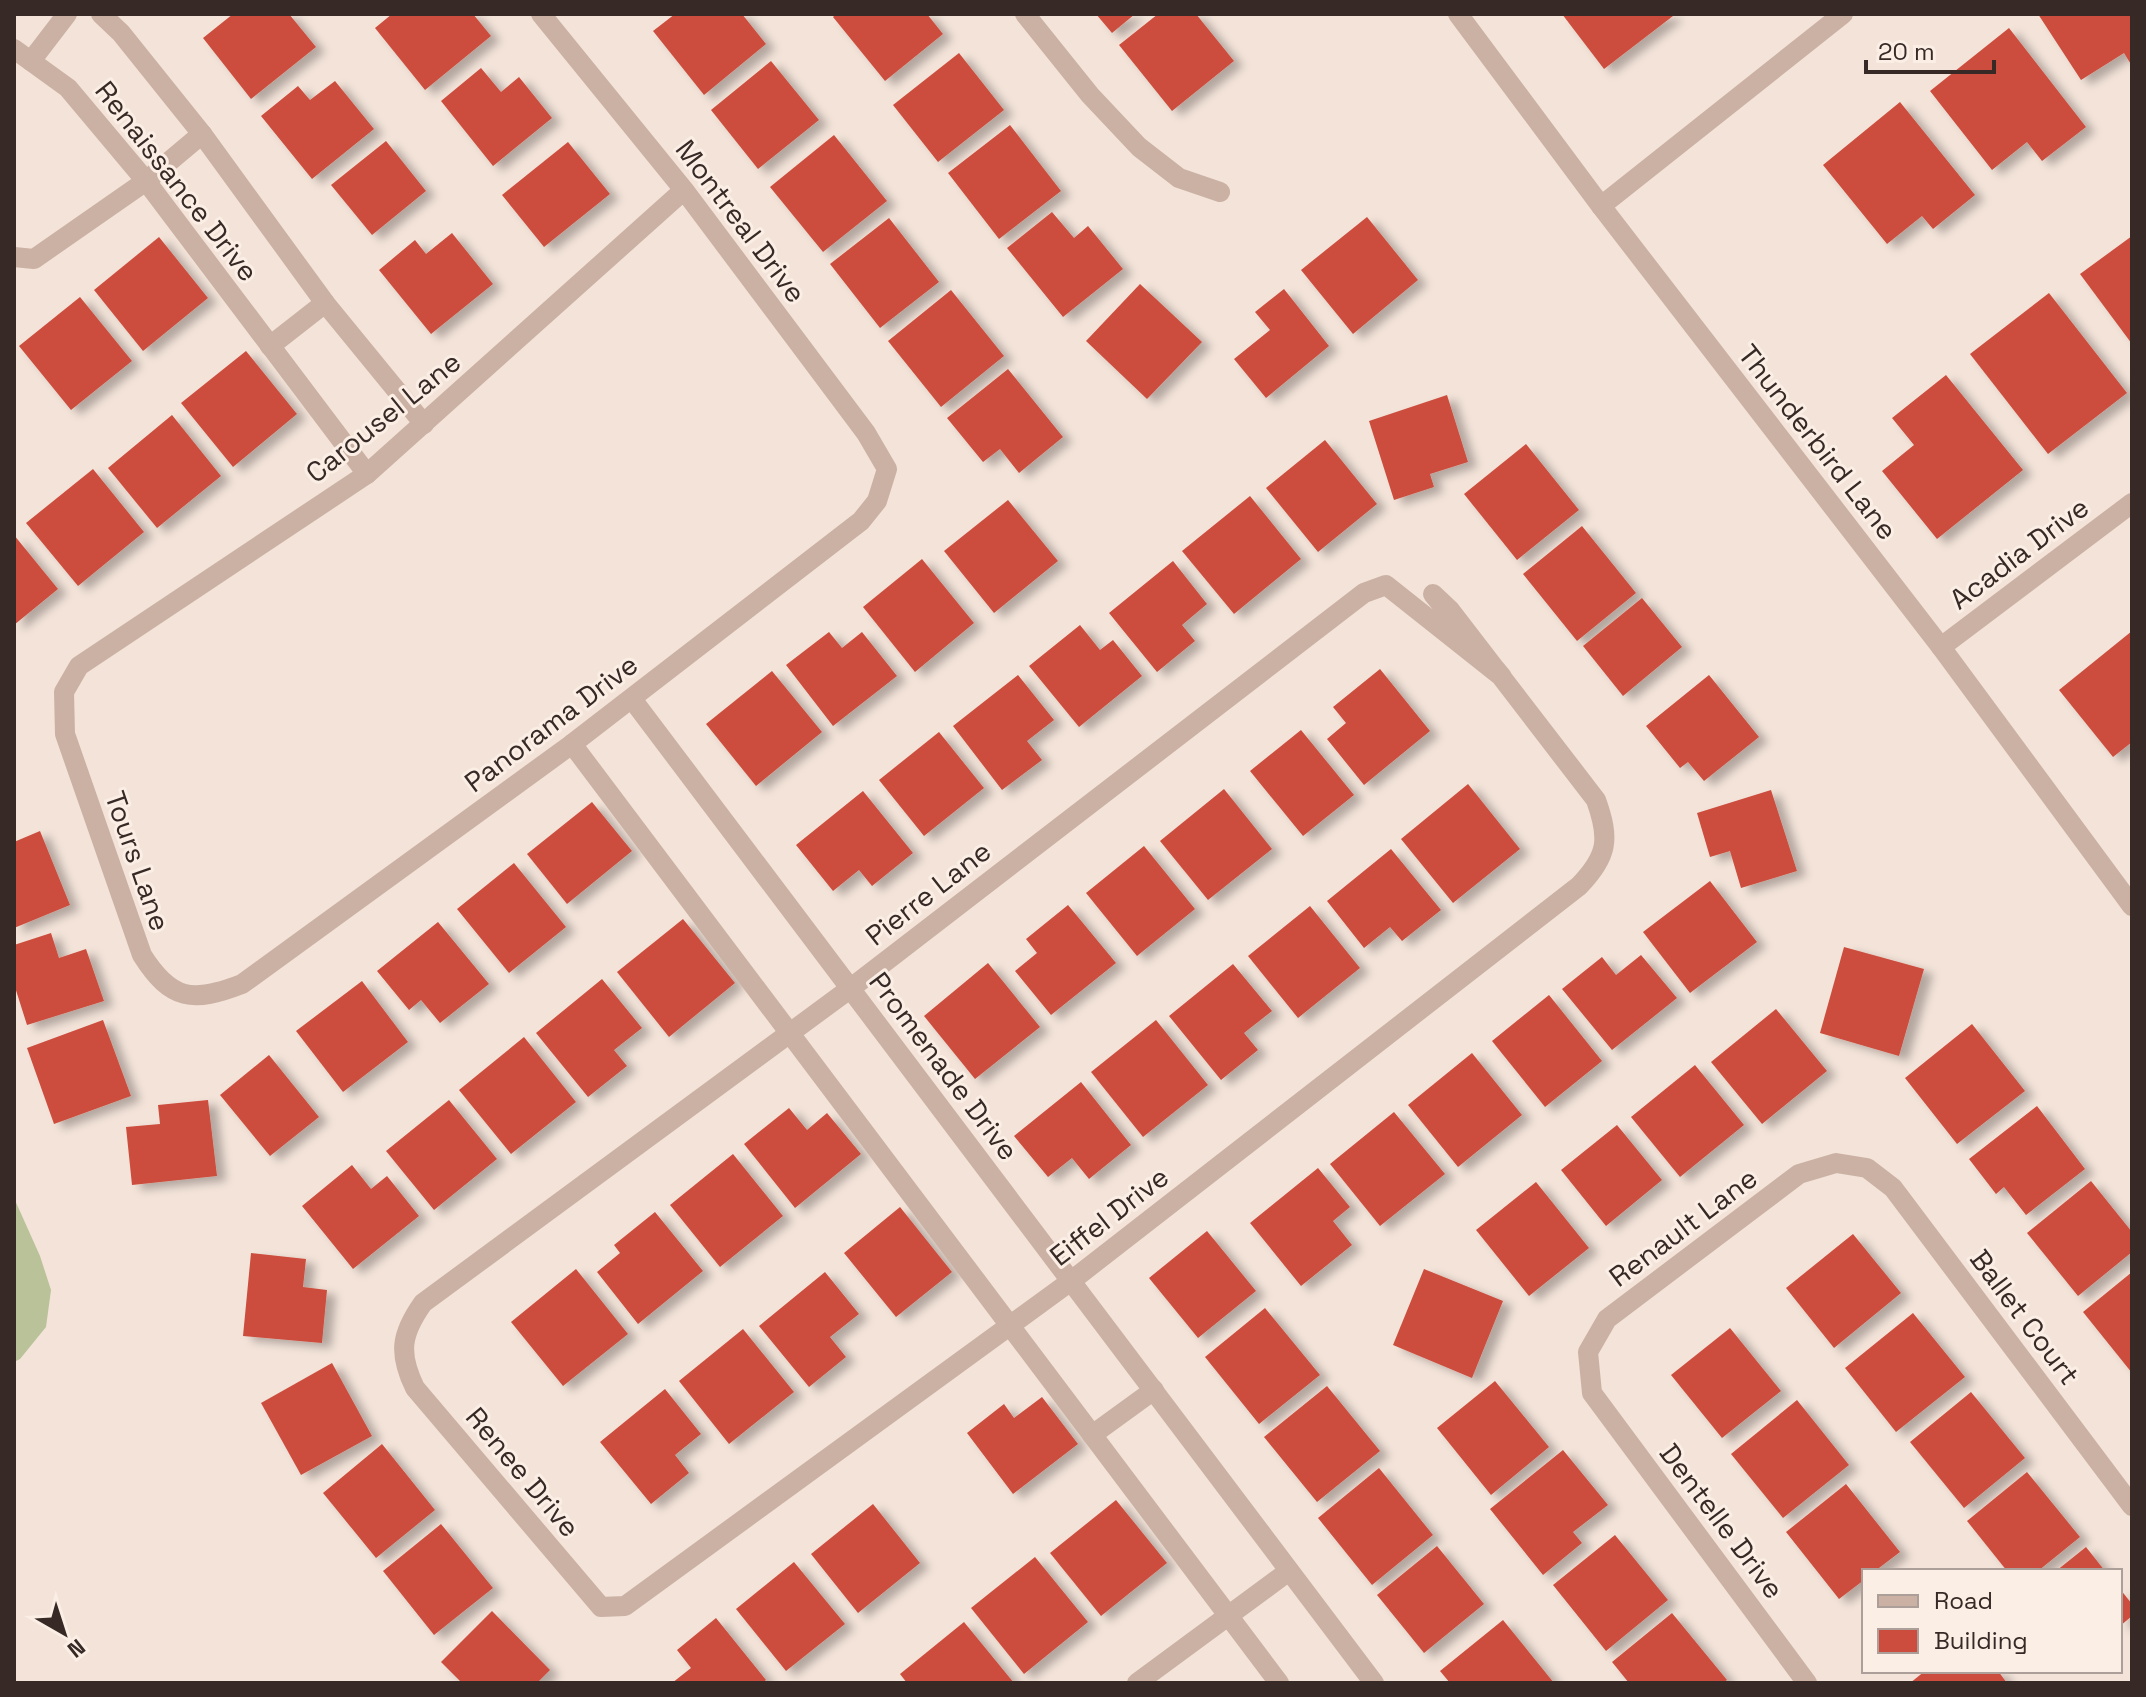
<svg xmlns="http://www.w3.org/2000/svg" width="2146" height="1697" font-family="'Space Grotesk',sans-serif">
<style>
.green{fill:#b9c298}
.building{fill:#cc4d3d;filter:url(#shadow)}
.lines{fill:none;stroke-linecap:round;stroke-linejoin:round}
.minor{stroke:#cbb1a4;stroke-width:20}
.labels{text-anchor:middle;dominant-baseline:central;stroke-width:6;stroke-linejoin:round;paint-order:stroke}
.street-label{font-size:28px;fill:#362926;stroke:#faeee5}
</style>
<defs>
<filter id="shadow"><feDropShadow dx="9" dy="5" stdDeviation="4" flood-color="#0004"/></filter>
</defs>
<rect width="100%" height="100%" fill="#f3e3d9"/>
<!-- green -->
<polygon class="green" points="14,1198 40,1256 51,1290 46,1327 20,1359 14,1362"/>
<!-- building -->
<g class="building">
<polygon points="233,14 289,14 316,47 251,99 203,38"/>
<polygon points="392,14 473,14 491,36 425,90 375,28"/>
<polygon points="675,14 742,14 766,44 704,95 653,31"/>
<polygon points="836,14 927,14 943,34 885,81 833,17"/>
<polygon points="1096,14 1135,14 1112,33"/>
<polygon points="1158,14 1196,14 1234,61 1172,111 1119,45"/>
<polygon points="1562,14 1671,14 1673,16 1604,69"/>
<polygon points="2038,14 2132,14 2132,66 2124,53 2081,80"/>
<polygon points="2009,28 2086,127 2042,161 2027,142 1992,170 1930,91"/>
<polygon points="959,53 1004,110 938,162 893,105"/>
<polygon points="771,61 819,120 758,169 711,110"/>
<polygon points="481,68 501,92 519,77 552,118 493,166 441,101"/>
<polygon points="335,81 374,129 312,179 261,116 298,86 310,100"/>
<polygon points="1900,102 1975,195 1933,229 1922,216 1887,244 1823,165"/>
<polygon points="1010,125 1061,191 999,239 948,173"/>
<polygon points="834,135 887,201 823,252 770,187"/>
<polygon points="386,141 426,191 372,235 331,185"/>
<polygon points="568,142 610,194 544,247 502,195"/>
<polygon points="1052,212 1074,238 1088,226 1123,269 1063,317 1007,248"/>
<polygon points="1367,217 1418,280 1353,334 1301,270"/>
<polygon points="889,218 939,282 880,328 830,264"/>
<polygon points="452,233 493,284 431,334 379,270 415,240 426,254"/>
<polygon points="2132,236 2132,344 2080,274"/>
<polygon points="159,237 208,298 143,351 94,290"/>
<polygon points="1140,284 1202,342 1147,399 1086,341"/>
<polygon points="1284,289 1329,346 1266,398 1234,359 1270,330 1255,312"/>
<polygon points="951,290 1004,356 941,407 888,341"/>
<polygon points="2049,293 2127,393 2048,454 1970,354"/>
<polygon points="80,297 132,361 71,410 19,346"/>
<polygon points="246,351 297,414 233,467 181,403"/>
<polygon points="1008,369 1063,437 1019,473 1000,449 983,462 947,418"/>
<polygon points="1946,375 2023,470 1937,539 1882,471 1914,445 1892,418"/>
<polygon points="1447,395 1468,462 1430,474 1434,487 1394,500 1369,421"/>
<polygon points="172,415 221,476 157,528 108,468"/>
<polygon points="1325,440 1377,504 1318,552 1266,488"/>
<polygon points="1526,444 1579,510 1517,560 1464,494"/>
<polygon points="93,469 144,532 78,586 26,523"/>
<polygon points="1250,496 1301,559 1234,614 1182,551"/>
<polygon points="1008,500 1058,561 994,613 944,551"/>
<polygon points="1582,526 1636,593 1577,641 1523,574"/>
<polygon points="14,535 58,589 14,625"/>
<polygon points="922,559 974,623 915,672 863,607"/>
<polygon points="1173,561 1207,604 1182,625 1195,641 1157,672 1109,613"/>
<polygon points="1642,598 1682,647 1623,696 1583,646"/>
<polygon points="1080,625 1100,650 1113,640 1142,676 1079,727 1029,666"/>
<polygon points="2132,631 2132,742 2113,757 2059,690"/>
<polygon points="829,632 842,648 862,632 897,676 833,726 786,665"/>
<polygon points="1380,669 1430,731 1364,785 1327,739 1346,723 1333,707"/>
<polygon points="772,671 822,732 756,786 706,724"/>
<polygon points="1018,675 1054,720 1027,741 1042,760 1002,790 953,726"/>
<polygon points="1709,675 1759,737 1704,781 1688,762 1680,768 1646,726"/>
<polygon points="1301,730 1354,795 1303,836 1250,771"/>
<polygon points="939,732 984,788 924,836 879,780"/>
<polygon points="1468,784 1520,849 1453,903 1401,839"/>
<polygon points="1224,789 1272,849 1208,900 1160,841"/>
<polygon points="1771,790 1797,871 1741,888 1730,851 1710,857 1697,813"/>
<polygon points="863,791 913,853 872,886 859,870 833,891 796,845"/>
<polygon points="592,802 632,851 567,904 527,854"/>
<polygon points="40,831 70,905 14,928 14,842"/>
<polygon points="1144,846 1195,909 1137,956 1086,893"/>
<polygon points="1391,849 1441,910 1402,941 1390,927 1364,948 1327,901"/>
<polygon points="514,863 566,927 509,973 457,909"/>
<polygon points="1710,881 1757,942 1690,993 1643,932"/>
<polygon points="1068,905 1116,963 1051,1015 1015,971 1037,953 1026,939"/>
<polygon points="1310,906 1360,968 1298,1018 1248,956"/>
<polygon points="683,919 735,983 669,1037 617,972"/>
<polygon points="438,922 489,984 440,1023 421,1000 409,1010 377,971"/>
<polygon points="51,933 59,958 86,949 104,1001 27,1025 14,984 14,945"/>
<polygon points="1844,947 1924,969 1899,1056 1820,1033"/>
<polygon points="1641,955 1677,998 1612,1050 1562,989 1602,957 1616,975"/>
<polygon points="988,963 1040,1027 975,1079 924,1016"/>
<polygon points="1233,964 1272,1011 1244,1033 1258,1050 1221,1080 1169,1016"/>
<polygon points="602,979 642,1028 614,1050 627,1066 588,1097 536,1033"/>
<polygon points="362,981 408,1042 343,1092 296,1031"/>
<polygon points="1549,995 1602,1061 1545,1107 1492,1041"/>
<polygon points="1776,1009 1827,1071 1762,1124 1711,1062"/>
<polygon points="103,1020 131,1096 54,1124 27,1048"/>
<polygon points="1156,1020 1208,1085 1143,1137 1091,1072"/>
<polygon points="1972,1024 2025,1091 1957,1144 1905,1078"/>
<polygon points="524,1037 576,1102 511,1154 459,1090"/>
<polygon points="1472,1053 1522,1115 1458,1167 1408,1105"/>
<polygon points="269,1055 319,1117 270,1156 220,1095"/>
<polygon points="1695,1065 1744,1125 1680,1177 1631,1117"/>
<polygon points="1081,1082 1131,1145 1089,1179 1072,1158 1048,1177 1014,1136"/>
<polygon points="208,1100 217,1176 132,1185 126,1127 160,1124 158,1105"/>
<polygon points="449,1100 497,1159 434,1210 386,1151"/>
<polygon points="2037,1106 2085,1169 2026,1215 2004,1187 1996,1194 1969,1159"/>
<polygon points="789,1108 807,1130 827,1113 861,1154 795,1208 744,1144"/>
<polygon points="1394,1112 1445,1174 1380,1226 1330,1164"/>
<polygon points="1617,1125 1662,1180 1606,1226 1561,1170"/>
<polygon points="733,1154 783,1216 720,1267 670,1205"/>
<polygon points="352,1165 371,1189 387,1176 419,1216 353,1269 302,1206"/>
<polygon points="1318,1168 1350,1207 1333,1221 1352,1245 1301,1286 1250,1223"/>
<polygon points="2091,1181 2132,1232 2132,1252 2078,1296 2027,1233"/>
<polygon points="1536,1182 1589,1248 1529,1296 1476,1230"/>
<polygon points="900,1207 952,1272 896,1317 844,1253"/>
<polygon points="655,1212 703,1271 638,1324 597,1272 620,1253 614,1245"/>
<polygon points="1207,1231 1256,1291 1198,1338 1149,1278"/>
<polygon points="1853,1234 1901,1293 1834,1348 1786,1288"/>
<polygon points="251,1253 306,1259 303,1287 327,1290 322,1343 243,1336"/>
<polygon points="576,1269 628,1334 563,1386 511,1322"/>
<polygon points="1424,1269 1503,1301 1472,1378 1393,1345"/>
<polygon points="825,1272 859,1314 830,1337 846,1357 809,1387 759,1326"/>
<polygon points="2132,1272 2132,1373 2083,1312"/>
<polygon points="1265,1308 1320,1375 1259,1424 1205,1357"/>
<polygon points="1913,1313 1965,1377 1896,1432 1845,1368"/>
<polygon points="1730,1328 1781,1391 1722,1438 1671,1375"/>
<polygon points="743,1329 794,1392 729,1444 679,1381"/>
<polygon points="332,1363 372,1436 301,1475 261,1403"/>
<polygon points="1495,1381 1549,1447 1491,1495 1437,1428"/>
<polygon points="1327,1386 1380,1451 1317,1502 1264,1437"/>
<polygon points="665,1389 701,1434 675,1455 689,1473 651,1504 600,1442"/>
<polygon points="1971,1392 2025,1458 1964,1508 1910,1442"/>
<polygon points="1042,1397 1078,1444 1013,1494 967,1433 1004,1404 1014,1418"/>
<polygon points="1797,1400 1849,1465 1783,1518 1731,1454"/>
<polygon points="382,1444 435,1510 376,1558 323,1493"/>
<polygon points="1563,1450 1608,1505 1573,1532 1582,1543 1543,1575 1490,1509"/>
<polygon points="1379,1468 1433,1535 1372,1585 1318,1518"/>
<polygon points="2027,1472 2080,1537 2038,1571 2007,1571 1967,1521"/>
<polygon points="1846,1484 1900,1552 1875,1571 1864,1571 1864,1580 1839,1599 1786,1532"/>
<polygon points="1116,1500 1167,1563 1101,1616 1050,1553"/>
<polygon points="873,1504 920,1563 858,1613 811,1554"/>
<polygon points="441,1524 493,1588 434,1635 383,1571"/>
<polygon points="1615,1535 1668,1600 1606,1651 1553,1585"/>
<polygon points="1437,1546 1484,1604 1424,1653 1377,1595"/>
<polygon points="2086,1547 2105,1571 2056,1571"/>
<polygon points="1035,1557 1088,1622 1024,1674 971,1608"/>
<polygon points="794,1562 845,1624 786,1671 736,1609"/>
<polygon points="2120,1589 2132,1604 2132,1616 2120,1626"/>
<polygon points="492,1611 550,1670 537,1683 462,1683 441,1662"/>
<polygon points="1672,1613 1727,1680 1723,1683 1629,1683 1612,1662"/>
<polygon points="716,1618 766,1680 762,1683 672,1683 691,1668 677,1650"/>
<polygon points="1503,1620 1554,1683 1450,1683 1440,1671"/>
<polygon points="964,1622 1014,1683 907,1683 900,1674"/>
<polygon points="1925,1671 1998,1671 2007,1683 1910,1683"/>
</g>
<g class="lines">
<!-- minor -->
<g class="minor">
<polyline points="101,14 121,33 202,134 325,303 424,424"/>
<path d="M541,14L684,190L866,433L887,469L877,501L861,521L572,744L242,984C193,1003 171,1001 142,955L65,734L64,692L79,666L367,474L684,190"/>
<polyline points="1025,14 1090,95 1139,147 1179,178 1220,192"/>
<polyline points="1458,14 1601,206 1941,647 2132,906"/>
<polyline points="14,49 68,88 146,181 367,474"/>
<polyline points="31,61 67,14"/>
<polyline points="1601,206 1843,14"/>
<polyline points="14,257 34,259 146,181 202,134"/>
<polyline points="270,346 325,303"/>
<polyline points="1941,647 2132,503"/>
<path d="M1502,677L1386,585L1364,593L851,988L423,1303C401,1334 398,1353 415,1388L601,1607L625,1606L1071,1281L1579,886C1608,856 1610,839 1596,800L1450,610L1433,594L1502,677"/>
<polyline points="632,699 1374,1683"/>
<polyline points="572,744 1279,1683"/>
<polyline points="1092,1435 1154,1390"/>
<polyline points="1137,1683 1289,1571"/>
<polyline points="1807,1683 1592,1393 1588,1352 1607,1319 1799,1174 1836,1163 1867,1168 1893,1188 2132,1506"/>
</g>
</g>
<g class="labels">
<!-- street labels -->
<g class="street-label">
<text transform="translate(177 181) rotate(52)">Renaissance Drive</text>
<text transform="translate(741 221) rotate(53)">Montreal Drive</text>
<text transform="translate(383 417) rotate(-39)">Carousel Lane</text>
<text transform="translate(1818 442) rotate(52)">Thunderbird Lane</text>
<text transform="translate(2019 553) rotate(-37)">Acadia Drive</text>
<text transform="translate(551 723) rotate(-37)">Panorama Drive</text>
<text transform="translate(138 861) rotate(71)">Tours Lane</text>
<text transform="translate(928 893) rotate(-38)">Pierre Lane</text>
<text transform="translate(944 1066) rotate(53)">Promenade Drive</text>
<text transform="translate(1109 1216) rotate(-38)">Eiffel Drive</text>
<text transform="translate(1683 1227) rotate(-37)">Renault Lane</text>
<text transform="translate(2025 1317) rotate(53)">Ballet Court</text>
<text transform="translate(523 1472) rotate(50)">Renee Drive</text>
<text transform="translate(1722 1521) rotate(53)">Dentelle Drive</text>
</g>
</g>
<!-- border -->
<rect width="2146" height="1697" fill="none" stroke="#362926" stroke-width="32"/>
<!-- legend -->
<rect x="1862" y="1569" width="260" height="104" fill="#faeee5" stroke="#ac9f99" stroke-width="2"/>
<rect x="1878" y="1595" width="40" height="12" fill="#cbb1a4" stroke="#ac9f99" stroke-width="2"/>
<text x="1934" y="1609" font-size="24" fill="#362926">Road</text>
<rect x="1878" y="1629" width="40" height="24" fill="#cc4d3d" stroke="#ac9f99" stroke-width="2"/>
<text x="1934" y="1649" font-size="24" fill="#362926">Building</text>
<!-- north arrow -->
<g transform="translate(64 1633) rotate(141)" stroke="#faeee5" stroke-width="6" paint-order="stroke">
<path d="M0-6L14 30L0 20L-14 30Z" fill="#362926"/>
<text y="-12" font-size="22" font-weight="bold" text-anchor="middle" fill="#362926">N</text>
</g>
<!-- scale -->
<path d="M1866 60v12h128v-12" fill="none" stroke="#362926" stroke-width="4"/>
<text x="1878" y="60" font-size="24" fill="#362926" stroke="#faeee5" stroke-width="6" paint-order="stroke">20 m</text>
</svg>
